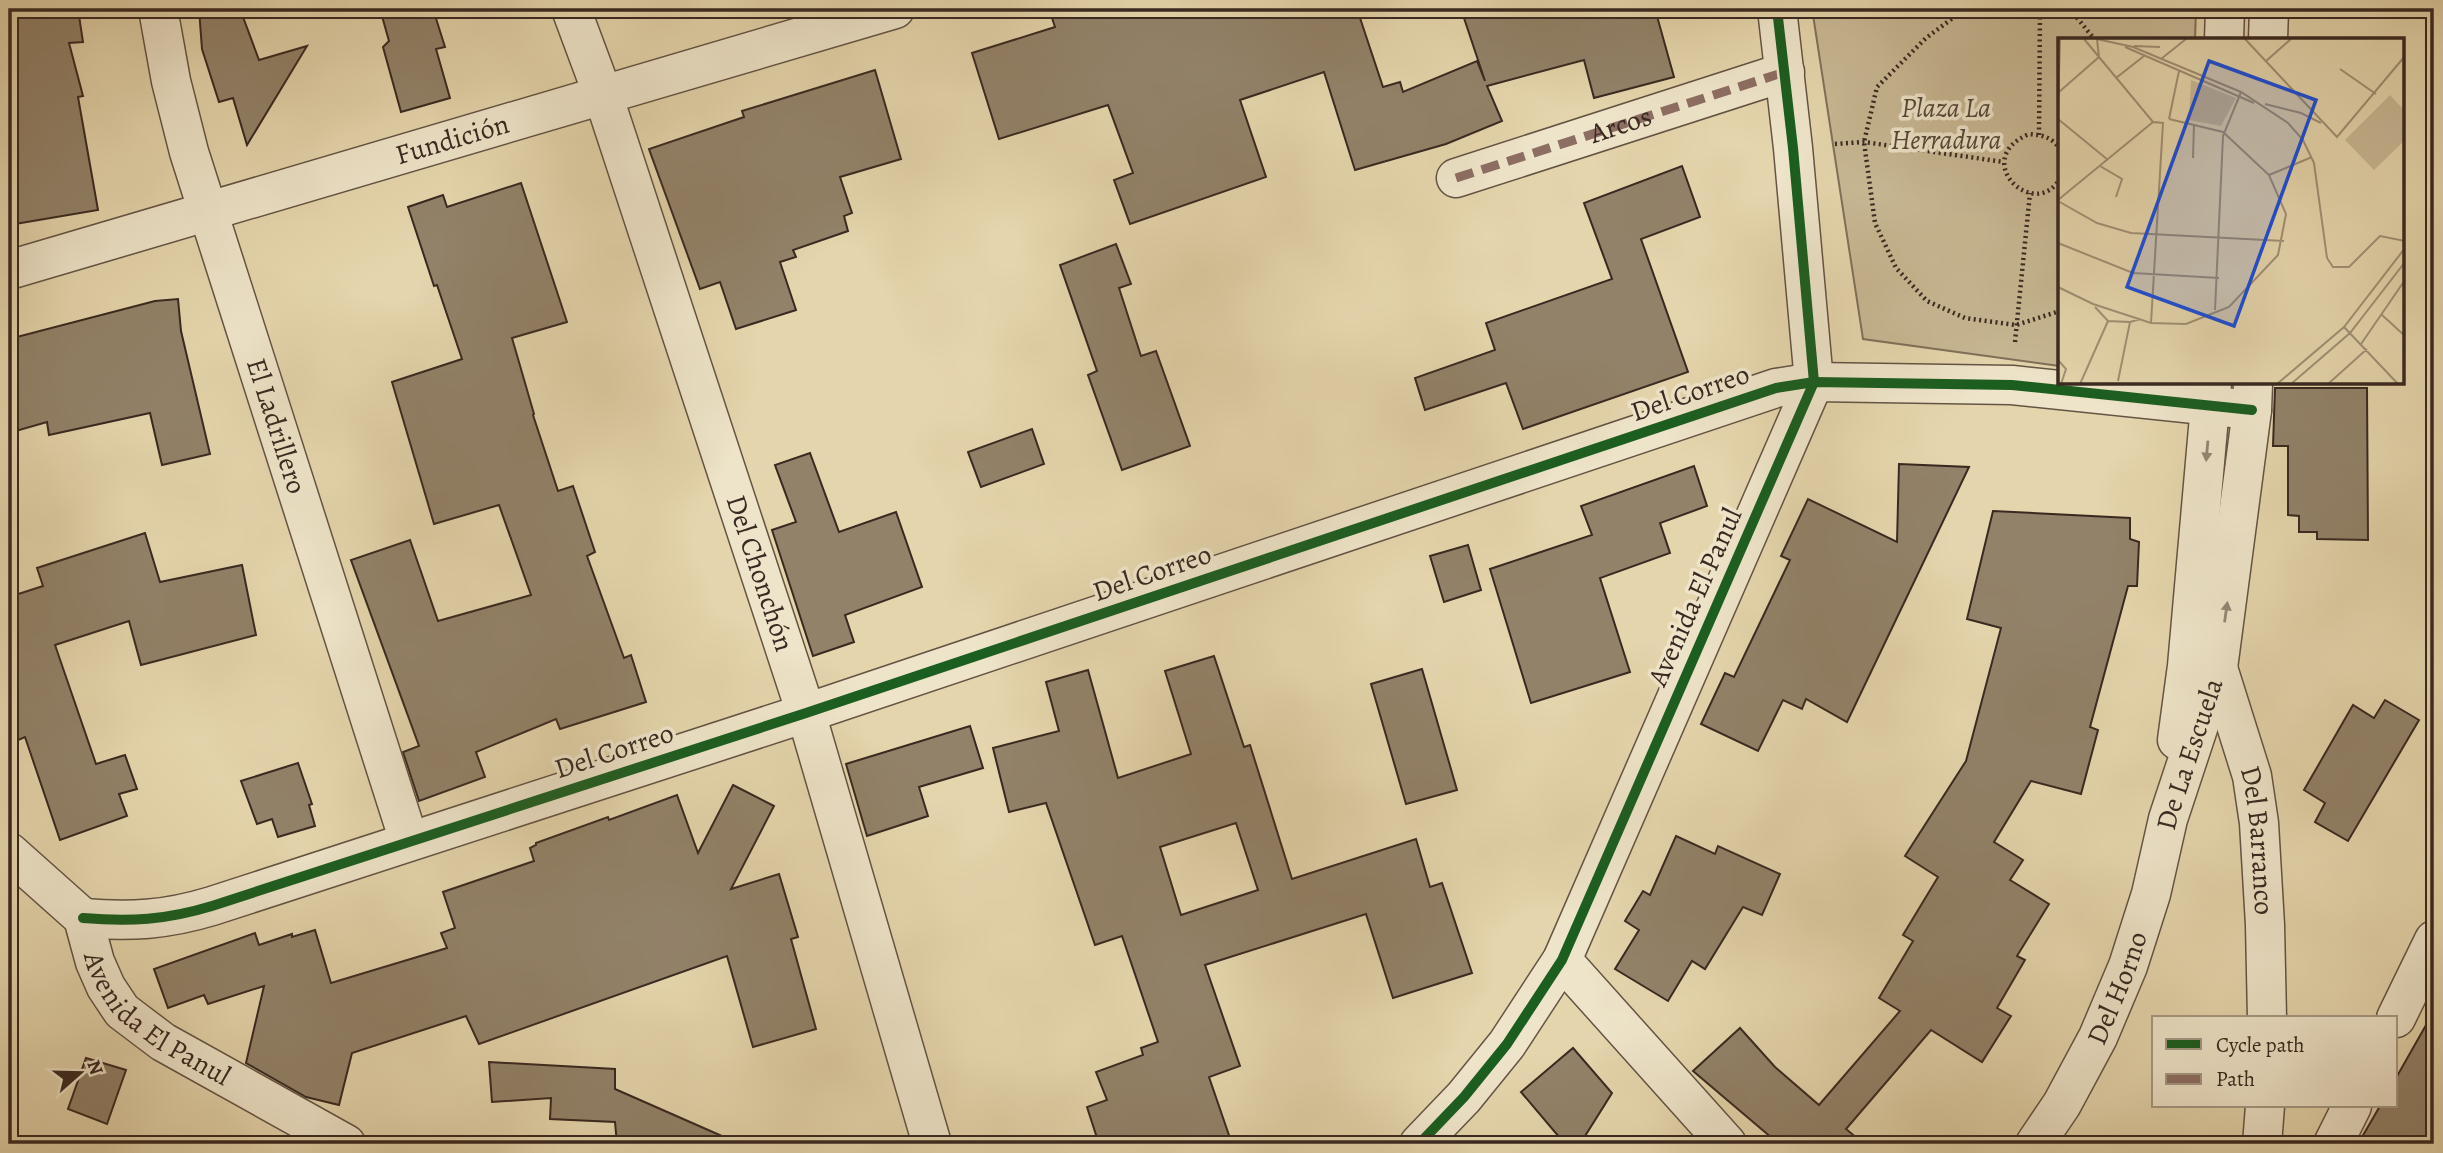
<svg xmlns="http://www.w3.org/2000/svg" width="2443" height="1153" font-family="Alegreya,serif">
<style>
.green{fill:#c8b894;stroke:#80705a;stroke-width:2}
.building{fill:#928269;stroke:#392921;stroke-width:2;fill-rule:evenodd}
.lines{fill:none;stroke-linecap:round;stroke-linejoin:round}
.minor-casing{stroke:#645444;stroke-width:41}
.path{stroke:#392921;stroke-width:4.5;stroke-dasharray:2 3.5;stroke-linecap:butt}
.minor{stroke:#eee4c9;stroke-width:38}
.quiet{stroke:#8d6e63;stroke-width:9;stroke-dasharray:18 9;stroke-linecap:butt}
.cycleway-casing{stroke:#eee4c9;stroke-width:15}
.cycleway{stroke:#1b5e20;stroke-width:10}
.oneway{fill:#948675}
.labels{text-anchor:middle;dominant-baseline:central;stroke-width:7;stroke-linejoin:round;paint-order:stroke}
.park-label{font-size:28px;font-style:italic;fill:#564638;stroke:#eee4c9}
.street-label{font-size:28px;fill:#392921;stroke:#eee4c9}
.inset-road{fill:none;stroke:#a09074;stroke-width:2}
.view{fill:#1d4ed8;fill-opacity:0.15;stroke:#1d4ed8;stroke-width:3.5}
.inset-edge{fill:none;stroke:#392921;stroke-width:3.5}
</style>
<rect width="100%" height="100%" fill="#e5d5ac"/>
<filter id="stains"><feTurbulence type="fractalNoise" baseFrequency=".00286" numOctaves="4"/><feColorMatrix values="0 0 0 0 .2 0 0 0 0 .09 0 0 0 0 .02 0 0 0 .5 -.17"/></filter>
<radialGradient id="worn" r=".72"><stop offset=".6" stop-color="#630" stop-opacity="0"/><stop offset="1" stop-color="#630" stop-opacity=".3"/></radialGradient>
<!-- green -->
<polygon class="green" points="1868,9 2196,9 2195,40 2060,40 2060,366 1863,339 1813,15"/>
<!-- building -->
<g class="building">
<polygon points="9,9 78,9 83,42 69,43 83,96 78,97 98,210 9,225"/>
<polygon points="199,9 240,9 259,60 307,46 247,145 233,98 219,102 202,49"/>
<polygon points="380,9 433,9 445,47 436,49 450,98 401,112 383,47 389,41"/>
<polygon points="1049,9 1357,9 1383,87 1400,82 1403,92 1477,61 1485,81 1461,9 1655,9 1674,77 1594,98 1584,60 1487,86 1502,121 1446,144 1355,170 1324,72 1240,100 1266,177 1130,224 1114,180 1133,173 1108,105 999,139 972,53 1055,27"/>
<polygon points="875,70 901,159 840,177 852,213 844,216 848,231 793,250 796,257 780,262 796,310 736,329 720,282 700,289 649,149 744,117 742,111"/>
<polygon points="1682,166 1700,217 1641,239 1688,372 1523,429 1506,383 1425,410 1415,378 1495,350 1486,323 1612,279 1584,203"/>
<polygon points="521,183 567,322 512,338 534,414 533,415 558,491 573,486 595,552 587,556 624,658 631,655 646,702 560,729 556,719 476,752 485,777 419,801 403,752 419,746 351,560 410,540 438,621 531,595 499,505 434,524 392,382 462,359 437,285 434,286 408,207 443,195 447,207"/>
<polygon points="1116,244 1131,284 1119,288 1141,356 1156,351 1190,446 1122,470 1088,375 1097,371 1060,265"/>
<polygon points="178,299 181,331 210,454 162,465 150,413 49,435 47,422 9,433 9,339 155,301"/>
<polygon points="2275,388 2367,388 2368,540 2317,539 2317,532 2299,532 2299,516 2288,515 2288,446 2273,446"/>
<polygon points="1032,429 1044,464 981,487 968,452"/>
<polygon points="810,453 839,532 896,512 922,587 845,615 854,642 813,656 772,530 796,522 775,465"/>
<polygon points="1899,464 1969,467 1847,722 1806,699 1802,709 1783,700 1758,751 1701,724 1725,673 1734,677 1790,560 1781,556 1808,499 1897,542"/>
<polygon points="1694,466 1707,506 1660,523 1670,553 1600,578 1630,672 1531,703 1490,569 1592,535 1581,506"/>
<polygon points="1993,511 2130,518 2130,539 2139,542 2137,586 2128,586 2090,727 2098,730 2081,794 2031,781 1994,842 2023,860 2010,880 2049,904 2017,956 2025,960 1997,1008 2011,1016 1982,1062 1931,1030 1846,1129 1864,1144 1779,1144 1693,1071 1740,1028 1775,1067 1819,1105 1900,1011 1879,998 1913,941 1903,935 1938,877 1905,856 1966,761 2001,628 1967,619"/>
<polygon points="145,533 160,582 242,565 256,635 141,665 129,621 55,645 96,764 125,755 137,789 119,794 127,816 60,840 25,737 9,744 9,597 43,586 37,568"/>
<polygon points="1468,545 1481,590 1444,602 1430,556"/>
<path d="M1214,656L1244,747L1250,745L1292,879L1416,839L1430,887L1442,883L1472,973L1393,998L1366,914L1205,965L1240,1066L1209,1077L1232,1144H1099L1087,1107L1107,1100L1096,1072L1143,1055L1141,1048L1158,1042L1122,936L1095,945L1046,803L1009,812L993,748L1059,731L1046,682L1088,670L1118,778L1191,754L1165,671ZM1236,823L1258,890L1181,915L1160,847Z"/>
<polygon points="1422,669 1457,790 1406,804 1371,684"/>
<polygon points="2385,700 2419,720 2348,841 2315,822 2325,803 2304,790 2353,705 2374,718"/>
<polygon points="970,726 983,768 919,787 928,816 867,836 846,764"/>
<polygon points="298,763 312,804 309,805 315,826 278,837 272,819 257,824 241,781"/>
<polygon points="733,785 774,806 731,889 779,874 798,937 791,939 816,1029 753,1047 727,956 479,1044 466,1016 352,1053 339,1105 306,1097 246,1063 264,986 208,1004 204,995 168,1008 154,969 255,933 259,945 292,934 292,937 315,930 331,983 447,948 441,933 455,928 443,892 534,861 530,848 536,845 536,843 608,817 609,820 677,795 698,853"/>
<polygon points="1676,836 1715,854 1718,846 1780,874 1762,915 1743,907 1705,969 1692,961 1668,1001 1615,969 1639,930 1625,921 1643,891 1650,895"/>
<polygon points="2434,1011 2434,1144 2358,1144 2380,1106 2396,1106 2396,1078"/>
<polygon points="1573,1048 1612,1093 1580,1144 1565,1144 1521,1092"/>
<polygon points="86,1058 126,1070 107,1124 68,1109"/>
<polygon points="489,1062 615,1069 615,1089 740,1144 617,1144 615,1122 550,1119 551,1098 492,1102"/>
</g>
<g class="lines">
<!-- minor casing -->
<g class="minor-casing">
<g id="minor">
<path id="s1" d="M158,9L171,81L189,152L409,841"/>
<path id="s2" d="M571,9L603,95L806,713L932,1144"/>
<polyline points="2224,40 2225,9"/>
<polyline points="2268,40 2269,9"/>
<polyline points="1456,178 1785,72"/>
<path id="s3" d="M9,270L895,9"/>
<path id="s4" d="M2218,668L2252,776L2259,823L2265,925L2267,1018"/>
<polyline points="2177,740 2187,666 2212,383"/>
<path id="s5" d="M9,852L83,918L95,962L106,987L122,1011L163,1042L346,1144"/>
<path d="M83,918C130,922 166,920 212,906L806,713L1776,388L1814,382L2012,385L2252,410"/>
<polyline points="1562,960 1727,1144"/>
<polyline points="2396,1018 2434,940"/>
<polyline points="1419,1144 1464,1097 1507,1044 1562,960 1814,382 1793,148 1777,9"/>
<path id="s6" d="M2035,1144L2062,1104L2098,1037L2128,966L2151,894L2168,819L2218,668L2252,410L2253,384"/>
<polyline points="2262,1144 2265,1106"/>
<polyline points="2333,1144 2352,1106"/>
</g>
</g>
<!-- path -->
<g class="path">
<polyline points="1965,9 1926,38 1877,87 1864,142 1875,223 1896,268 1927,301 1965,318 2016,325 2060,311"/>
<polyline points="2070,9 2095,40"/>
<polyline points="2039,135 2040,9"/>
<polyline points="1835,144 1864,142 2004,162"/>
<path d="M2060,150C2053,137 2042,135 2029,134C1968,160 2036,223 2060,178"/>
<polyline points="2015,342 2030,193"/>
</g>
<!-- minor -->
<use href="#minor" class="minor"/>
<!-- quiet -->
<path class="quiet" id="s7" d="M1456,178L1785,72"/>
<!-- cycleway casing -->
<g class="cycleway-casing">
<g id="cycleway">
<path d="M83,918C130,922 166,920 212,906L806,713L1776,388L1814,382L2012,385L2252,410"/>
<polyline points="1419,1144 1464,1097 1507,1044 1562,960 1814,382 1793,148 1777,9"/>
</g>
</g>
<!-- cycleway -->
<use href="#cycleway" class="cycleway"/>
</g>
<!-- one-way arrows -->
<defs><path id="oneway-solid" d="M-6-.8H1V-3.2L6.5 0L1 3.2V.8H-6Z" transform="scale(1.75)"/></defs>
<g class="oneway">
<use href="#oneway-solid" transform="translate(2207 451) rotate(95)"/>
<use href="#oneway-solid" transform="translate(2226 612) rotate(-82)"/>
</g>
<g class="labels">
<!-- park labels -->
<g class="park-label">
<text x="1946" y="108">Plaza La<tspan x="1946" dy="32">Herradura</tspan></text>
</g>
<!-- street labels -->
<g class="street-label">
<text stroke="none"><textPath href="#s7" startOffset="173">Arcos</textPath></text>
<text stroke="none"><textPath href="#s3" startOffset="462">Fundición</textPath></text>
<text transform="translate(1690 393) rotate(-19)">Del Correo</text>
<text stroke="none"><textPath href="#s1" startOffset="434">El Ladrillero</textPath></text>
<text transform="translate(1152 573) rotate(-19)">Del Correo</text>
<text stroke="none"><textPath href="#s2" startOffset="595">Del Chonchón</textPath></text>
<text transform="translate(1695 597) rotate(-66)">Avenida El Panul</text>
<text stroke="none"><textPath href="#s6" startOffset="422">De La Escuela</textPath></text>
<text transform="translate(614 751) rotate(-18)">Del Correo</text>
<text stroke="none"><textPath href="#s4" startOffset="178">Del Barranco</textPath></text>
<text stroke="none"><textPath href="#s6" startOffset="177">Del Horno</textPath></text>
<text stroke="none"><textPath href="#s5" startOffset="231">Avenida El Panul</textPath></text>
</g>
</g>
<!-- overview -->
<g transform="translate(2058 38)">
<rect width="346" height="346" fill="#e5d5ac"/>
<path d="M133,42L178,60L163,88L131,82ZM332,57L346,72V103L316,132L287,102Z" fill="#c8b894"/>
<path class="inset-road" d="M26,1L95,84L106,85M187,1L279,99L347,18M76,8L102,9M67,9L196,65M41,19L39,1L75,9L183,54L230,85L245,102L256,125L269,220L275,229H291L322,198L347,203M103,21L128,1M208,23L233,1M282,31L318,56M58,40L86,18M1,54L41,19M207,66L243,75L263,85M0,70L2,1M0,81L50,122M111,81L121,33M135,120L136,86M42,128L64,141L58,159M211,137L254,119M0,162L95,84M0,163L39,185L73,195L226,203M0,205L75,235L161,240M0,249L35,266L93,285L128,286L171,269L220,217L228,176L211,137L165,94L111,81M37,269L50,283L72,284M157,272L165,98L183,54M324,277L347,298M93,285L105,85M286,289L340,346M303,306L347,242M0,322L8,331L3,346M60,343L72,284L82,281M22,346L50,283M219,346L286,289L347,210M233,346L292,295L347,224M270,346L309,311"/>
<path class="view" d="M151,23L258,62L176,288L69,249Z"/>
<rect width="346" height="346" class="inset-edge"/>
</g>
<!-- margin -->
<rect width="2443" height="1153" fill="none" stroke="#e5d5ac" stroke-width="35"/>
<rect x="10" y="10" width="2422" height="1132" fill="none" stroke="#392921" stroke-width="3.5"/>
<rect x="18" y="18" width="2408" height="1118" fill="none" stroke="#392921" stroke-width="2"/>
<!-- legend -->
<rect x="2152" y="1016" width="245" height="91" fill="#eee4c9" stroke="#a69986" stroke-width="2"/>
<rect x="2166" y="1039" width="35" height="10" fill="#1b5e20" stroke="#a69986" stroke-width="2"/>
<text x="2216" y="1052" font-size="21" fill="#392921">Cycle path</text>
<rect x="2166" y="1074" width="35" height="10" fill="#8d6e63" stroke="#a69986" stroke-width="2"/>
<text x="2216" y="1086" font-size="21" fill="#392921">Path</text>
<!-- north arrow -->
<g transform="translate(80 1073) rotate(70)" stroke="#eee4c9" stroke-width="5" paint-order="stroke">
<path d="M0-5L12 26L0 18L-12 26Z" fill="#392921"/>
<text y="-10" font-size="19" font-weight="bold" text-anchor="middle" fill="#392921">N</text>
</g>
<rect width="100%" height="100%" filter="url(#stains)"/>
<rect width="100%" height="100%" fill="url(#worn)"/>
</svg>
